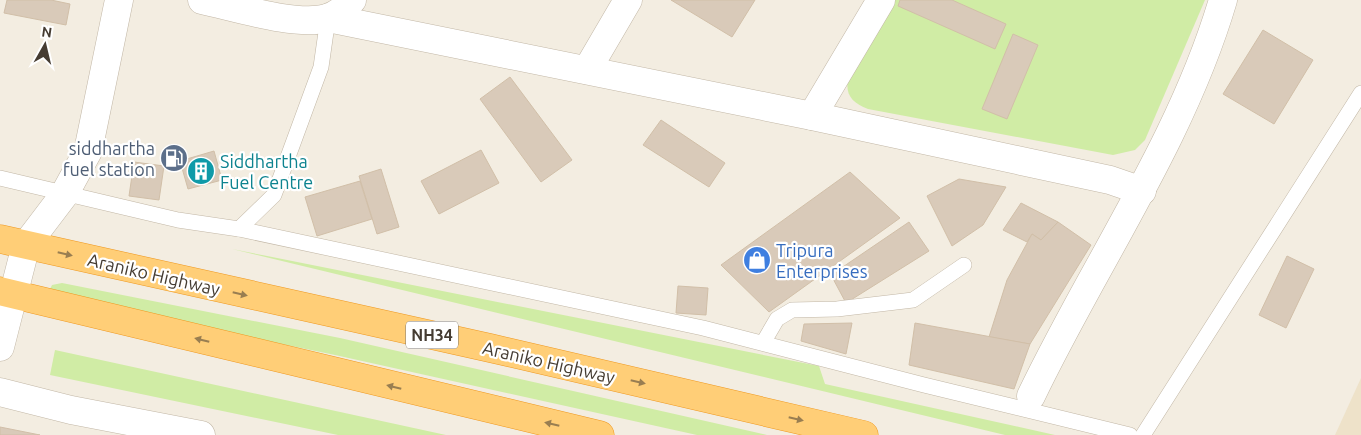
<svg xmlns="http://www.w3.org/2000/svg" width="1361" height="435" font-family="Ubuntu,sans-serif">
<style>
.education{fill:#eee2c9}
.green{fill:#d0eca5}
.building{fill:#d9cab9;stroke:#d1bfa8}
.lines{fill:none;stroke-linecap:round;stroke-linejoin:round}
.service-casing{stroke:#c2b7a6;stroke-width:16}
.minor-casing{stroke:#c2b7a6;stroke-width:29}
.tertiary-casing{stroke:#c2b7a6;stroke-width:29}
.trunk-casing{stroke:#ee9821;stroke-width:29}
.service{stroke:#fff;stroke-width:15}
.minor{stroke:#fff;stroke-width:28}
.tertiary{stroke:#fff;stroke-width:28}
.trunk{stroke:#ffce77;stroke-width:28}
.oneway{fill:#997e51}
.labels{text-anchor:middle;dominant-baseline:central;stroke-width:4.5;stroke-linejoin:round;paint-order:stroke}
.shield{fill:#fff;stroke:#7d7670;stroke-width:1}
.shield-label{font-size:16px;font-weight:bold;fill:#453c32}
.service-label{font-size:18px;fill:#4e5e75;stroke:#fff;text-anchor:end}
.culture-label{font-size:18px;fill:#0d838f;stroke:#fff;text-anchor:start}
.shop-label{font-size:18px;fill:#366cbe;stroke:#fff;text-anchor:start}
.street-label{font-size:18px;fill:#453c32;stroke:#fff}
</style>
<rect width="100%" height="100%" fill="#f3ede1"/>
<!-- education -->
<polygon class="education" points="1361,378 1361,435 1335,435"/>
<!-- green -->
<g class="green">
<path d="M894,0H1205L1145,140L1135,150L1113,155L868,109C852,103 845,95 848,78Z"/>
<polygon points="232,249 819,366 825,384 1055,435 1005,435"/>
<polygon points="62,283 340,338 767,435 697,435 335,355 47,295 52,285"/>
<polygon points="55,350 446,435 338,435 50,375"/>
</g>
<!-- building -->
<g class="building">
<polygon points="7,0 51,0 70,4 66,25 4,13"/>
<polygon points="671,0 755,0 732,37"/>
<polygon points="900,0 952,0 1006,24 995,49 898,6"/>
<polygon points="1263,30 1313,60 1274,124 1223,94"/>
<polygon points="1013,34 1038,45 1007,119 982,109"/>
<polygon points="510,77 572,160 541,182 480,99"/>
<polygon points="661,120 725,163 709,187 643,145"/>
<polygon points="481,150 499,183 439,214 421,181"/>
<polygon points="214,151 222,180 188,189 180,161"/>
<polygon points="134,162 164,166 159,200 129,196"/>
<polygon points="381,169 399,227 377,234 359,176"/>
<polygon points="850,172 900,218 769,312 721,265"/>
<polygon points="959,179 1006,187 983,225 952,246 927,196"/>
<polygon points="360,181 372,219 317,236 305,197"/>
<polygon points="1021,203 1058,222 1041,240 1032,234 1027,242 1003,230"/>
<polygon points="909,222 929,251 846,303 831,275"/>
<polygon points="1058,222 1091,245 1030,344 989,337 1007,280 1032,234 1041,240"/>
<polygon points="1287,256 1314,269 1286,328 1259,315"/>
<polygon points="678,286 708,288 706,315 676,313"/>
<polygon points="852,323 846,354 801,341 804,324"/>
<polygon points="915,323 1030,344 1014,389 909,365"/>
<polygon points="0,427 40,435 0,435"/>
</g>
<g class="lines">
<!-- service casing -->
<g class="service-casing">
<g id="service">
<polyline points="0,178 178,220 239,229 703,328 924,385 1130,435"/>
<polyline points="239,229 274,195 321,67 328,18"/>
<polyline points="763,343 777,319 792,310 837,309 913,300 964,265"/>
<polyline points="1143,435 1361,93"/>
</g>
</g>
<!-- minor casing -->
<g class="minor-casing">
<g id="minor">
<path d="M202,0C235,7 297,27 327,18C337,15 346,7 352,0"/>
<polyline points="328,18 812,116 1110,180 1142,191"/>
<polyline points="587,70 628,0"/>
<polyline points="812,116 881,0"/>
<polyline points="26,245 64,195 88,151 119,0"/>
<polyline points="0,392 71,410 201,435"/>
<path d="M1031,396C1094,264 1181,142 1223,0"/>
</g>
</g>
<!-- tertiary casing -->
<g class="tertiary-casing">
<polyline id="tertiary" points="0,347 26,245"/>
</g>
<!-- trunk casing -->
<g class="trunk-casing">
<g id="trunk">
<polyline points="0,239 490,348 864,435"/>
<polyline points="0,291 600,435"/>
</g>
</g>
<!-- service -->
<use href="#service" class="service"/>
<!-- minor -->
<use href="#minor" class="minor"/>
<!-- tertiary -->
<use href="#tertiary" class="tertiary"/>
<!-- trunk -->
<use href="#trunk" class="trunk"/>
</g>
<!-- one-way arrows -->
<defs><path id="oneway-solid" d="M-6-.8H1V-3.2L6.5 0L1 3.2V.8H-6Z" transform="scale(1.25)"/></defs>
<g class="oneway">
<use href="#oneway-solid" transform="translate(65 254) rotate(13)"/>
<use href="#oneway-solid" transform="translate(240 294) rotate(13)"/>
<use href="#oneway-solid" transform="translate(202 340) rotate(-166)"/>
<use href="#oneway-solid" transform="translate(638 382) rotate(13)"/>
<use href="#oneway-solid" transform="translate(394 387) rotate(-166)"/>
<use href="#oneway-solid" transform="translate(796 419) rotate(13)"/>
<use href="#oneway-solid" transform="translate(552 424) rotate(-167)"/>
</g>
<!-- icons -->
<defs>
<g id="fuel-disc" transform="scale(1.4375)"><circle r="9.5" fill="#5c6f8a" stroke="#fff"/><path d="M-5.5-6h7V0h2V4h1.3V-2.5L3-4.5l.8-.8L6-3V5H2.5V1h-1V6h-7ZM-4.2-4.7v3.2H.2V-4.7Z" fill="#fff"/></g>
<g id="building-disc" transform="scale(1.4375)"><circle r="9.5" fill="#0f9aa8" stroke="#fff"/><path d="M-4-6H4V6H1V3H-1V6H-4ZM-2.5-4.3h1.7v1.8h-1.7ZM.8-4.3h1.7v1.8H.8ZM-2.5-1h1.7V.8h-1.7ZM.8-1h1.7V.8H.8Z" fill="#fff"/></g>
<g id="shop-disc" transform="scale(1.4375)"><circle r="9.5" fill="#3f7fe0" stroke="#fff"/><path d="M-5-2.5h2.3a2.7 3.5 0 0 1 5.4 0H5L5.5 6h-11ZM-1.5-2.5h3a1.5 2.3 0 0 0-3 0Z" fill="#fff"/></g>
</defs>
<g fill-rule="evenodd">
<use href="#fuel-disc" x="174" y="158"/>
<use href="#building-disc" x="201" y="171"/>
<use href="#shop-disc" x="757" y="260"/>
</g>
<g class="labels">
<!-- shield labels -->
<rect class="shield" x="406" y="321.5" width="52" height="27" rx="4"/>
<g class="shield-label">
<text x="432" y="335">NH34</text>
</g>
<!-- service labels -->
<g class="service-label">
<text x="155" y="148">siddhartha<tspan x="155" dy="21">fuel station</tspan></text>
</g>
<!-- culture labels -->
<g class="culture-label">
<text x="220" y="161">Siddhartha<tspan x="220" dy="21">Fuel Centre</tspan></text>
</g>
<!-- shop labels -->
<g class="shop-label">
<text x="776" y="250">Tripura<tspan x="776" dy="21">Enterprises</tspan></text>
</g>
<!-- street labels -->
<g class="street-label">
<text transform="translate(154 274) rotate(13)">Araniko Highway</text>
<text transform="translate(549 362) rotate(13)">Araniko Highway</text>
</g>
</g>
<!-- north arrow -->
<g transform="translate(45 45) rotate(8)" stroke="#ffffff" stroke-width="4" paint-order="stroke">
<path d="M0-4L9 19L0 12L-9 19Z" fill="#453c32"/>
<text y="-8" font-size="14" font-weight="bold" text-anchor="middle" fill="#453c32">N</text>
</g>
</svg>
